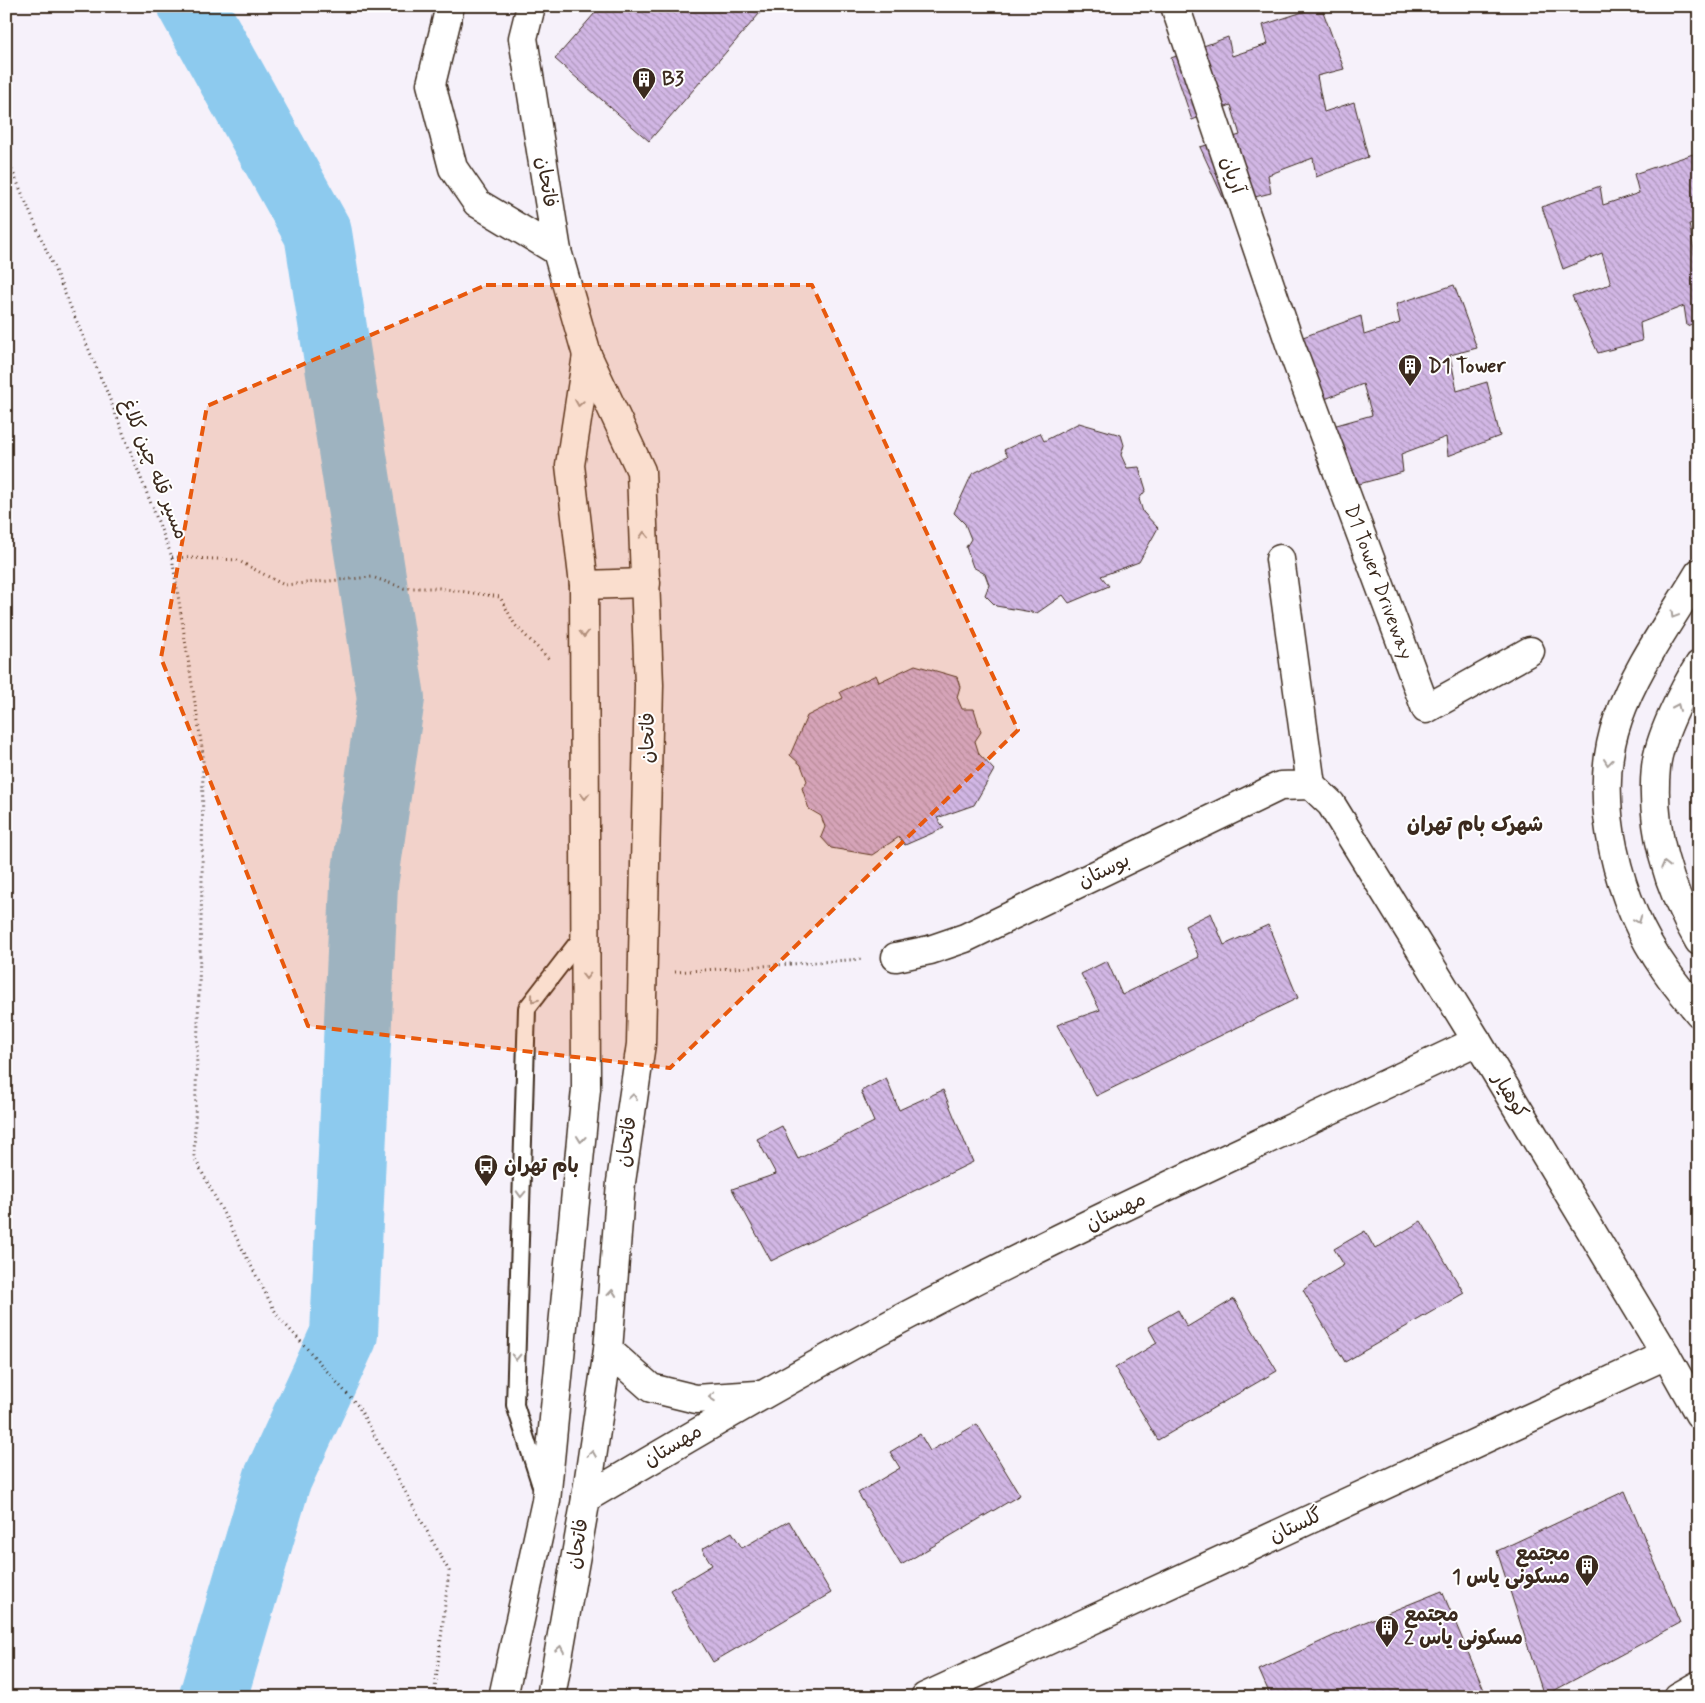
<svg xmlns="http://www.w3.org/2000/svg" width="1705" height="1703" font-family="Mynerve,'Playpen Sans Arabic',sans-serif">
<style>
.lines{fill:none;stroke-linecap:round;stroke-linejoin:round}
.river{stroke:#8dcaee;stroke-width:68}
.building{fill:url(#building-back-hatch);stroke:#3b2a1e}
.service-casing{stroke:#3b2a1e;stroke-width:20}
.minor-casing{stroke:#3b2a1e;stroke-width:31}
.tertiary-casing{stroke:#3b2a1e;stroke-width:31}
.secondary-casing{stroke:#3b2a1e;stroke-width:31}
.path{stroke:#3b2a1e;stroke-width:3;stroke-dasharray:1 4;stroke-linecap:butt}
.service{stroke:#fff;stroke-width:16}
.minor{stroke:#fff;stroke-width:28}
.tertiary{stroke:#fff;stroke-width:28}
.secondary{stroke:#fff;stroke-width:28}
.oneway{stroke:#a79f9a}
.marked{fill:#e8590c;fill-opacity:0.2;stroke:#e8590c;stroke-width:4;stroke-dasharray:10 6;stroke-linejoin:round}
.labels{text-anchor:middle;dominant-baseline:central;stroke-width:4;stroke-linejoin:round;paint-order:stroke}
.poi-label{font-size:20px;font-weight:bold;fill:#3b2a1e;stroke:#fff;text-anchor:start}
.street-label{font-size:20px;fill:#3b2a1e;stroke:#fff}
.neighbourhood-label{font-size:21px;font-weight:bold;fill:#3b2a1e;stroke:#fff}
</style>
<defs>
<pattern id="building-back-hatch" width="6" height="6" patternUnits="userSpaceOnUse" patternTransform="scale(1.25)"><rect width="6" height="6" fill="#d2b7e5"/><path d="M-1 5l2 2M0 0l6 6M5-1l2 2" fill="none" stroke="#ac95b9"/></pattern>
</defs>
<rect width="100%" height="100%" fill="#f6f1fa"/>
<filter id="ink" filterUnits="userSpaceOnUse"><feTurbulence type="fractalNoise" baseFrequency=".02" numOctaves="2"/><feDisplacementMap in="SourceGraphic" scale="10" xChannelSelector="R" yChannelSelector="G"/><feConvolveMatrix kernelMatrix="1 2 1 2 8 2 1 2 1" color-interpolation-filters="sRGB"/></filter>
<g filter="url(#ink)">
<g class="lines">
<!-- river -->
<polyline class="river" points="192,6 318,233 391,698 364,885 344,1335 277,1480 213,1697"/>
</g>
<!-- building -->
<g class="building">
<polygon points="601,6 766,6 649,141 555,59"/>
<polygon points="1321,6 1344,69 1317,76 1324,112 1354,102 1368,157 1316,177 1313,158 1268,175 1271,193 1226,204 1200,147 1240,135 1231,105 1192,120 1171,58 1228,37 1232,56 1268,44 1263,25"/>
<polygon points="1693,154 1699,171 1699,222 1689,224 1696,260 1699,259 1699,321 1687,326 1684,306 1640,323 1642,341 1598,353 1572,296 1611,284 1602,253 1563,269 1542,207 1600,186 1603,205 1639,193 1634,174"/>
<polygon points="1454,285 1477,348 1450,355 1457,391 1487,382 1500,436 1448,456 1446,437 1401,454 1403,472 1359,484 1333,426 1372,415 1363,384 1325,399 1303,337 1361,316 1364,335 1400,323 1396,304"/>
<polygon points="1079,423 1121,435 1124,445 1121,455 1127,468 1139,467 1146,490 1139,499 1143,512 1158,528 1139,562 1101,576 1109,586 1069,603 1063,595 1037,613 996,606 985,595 989,585 985,574 973,567 966,547 971,539 965,524 954,513 972,474 1008,456 1004,450 1040,433 1044,441"/>
<polygon points="915,665 957,677 960,687 957,697 962,709 974,709 981,732 975,741 979,754 994,770 974,805 937,818 944,828 905,845 899,837 872,855 831,848 821,837 825,827 821,816 809,809 802,788 807,781 801,765 790,755 807,716 843,698 840,692 876,675 879,682"/>
<polygon points="1211,913 1224,945 1268,925 1298,998 1096,1096 1057,1025 1100,1010 1081,974 1107,961 1122,995 1199,957 1185,926"/>
<polygon points="886,1078 899,1110 943,1090 973,1162 771,1261 732,1189 776,1174 757,1139 782,1126 798,1159 874,1122 861,1091"/>
<polygon points="1421,1221 1464,1293 1345,1362 1303,1290 1344,1265 1334,1249 1365,1231 1375,1249"/>
<polygon points="1234,1299 1277,1371 1158,1440 1115,1368 1157,1343 1148,1327 1178,1310 1187,1327"/>
<polygon points="977,1424 1020,1495 901,1565 858,1493 900,1468 890,1452 920,1434 930,1451"/>
<polygon points="1625,1491 1680,1623 1544,1696 1497,1551"/>
<polygon points="789,1521 831,1593 713,1662 670,1590 712,1565 702,1549 732,1532 742,1548"/>
<polygon points="1442,1591 1487,1697 1271,1697 1259,1670 1355,1626"/>
</g>
<g class="lines">
<!-- service casing -->
<g class="service-casing">
<polyline id="service" points="542,1489 515,1405 527,1008 585,933"/>
</g>
<!-- minor casing -->
<g class="minor-casing">
<g id="minor">
<polyline points="450,6 431,84 453,168 477,203 557,251"/>
<polyline points="531,6 523,38 557,251 587,355"/>
<path id="s1" d="M1175,6L1290,344L1426,709L1530,651"/>
<polyline points="584,585 646,583"/>
<polyline points="896,957 930,950 965,938 1280,786 1311,785 1280,559"/>
<polyline points="608,1350 651,1388 696,1399 757,1395"/>
<path d="M586,1498C693,1435 800,1372 910,1314C1096,1216 1288,1131 1477,1041"/>
<polyline points="925,1697 1666,1355"/>
<polyline points="1678,1697 1699,1685"/>
</g>
</g>
<!-- tertiary casing -->
<g class="tertiary-casing">
<g id="tertiary">
<polyline points="1311,785 1331,804 1477,1041 1666,1355 1699,1414"/>
<polyline points="503,1697 546,1501 586,1089 584,585 570,465 587,355"/>
<polyline points="551,1697 586,1498 608,1350 621,1182 641,1044 649,685 641,471 587,355"/>
</g>
</g>
<!-- secondary casing -->
<g class="secondary-casing">
<g id="secondary">
<path d="M1699,573C1671,620 1636,667 1618,719C1590,799 1618,904 1666,971C1676,986 1688,999 1699,1013"/>
<path d="M1699,665C1683,690 1659,738 1656,767C1650,828 1668,889 1699,941"/>
</g>
</g>
<!-- path -->
<g class="path">
<polyline points="6,156 107,392 172,557 203,754 202,886 194,1157 277,1315 358,1406 449,1571 434,1697"/>
<polyline points="172,557 237,560 284,585 372,577 404,588 439,588 500,597 515,625 550,660"/>
<polyline points="675,972 863,959"/>
</g>
<!-- service -->
<use href="#service" class="service"/>
<!-- minor -->
<use href="#minor" class="minor"/>
<!-- tertiary -->
<use href="#tertiary" class="tertiary"/>
<!-- secondary -->
<use href="#secondary" class="secondary"/>
</g>
<!-- one-way arrows -->
<defs><path id="oneway-chevron" d="M-2-3.5L2.5 0L-2 3.5" fill="none" stroke-width="1.6" stroke-linecap="round" stroke-linejoin="round" transform="scale(1.25)"/></defs>
<g class="oneway">
<use href="#oneway-chevron" transform="translate(579 403) rotate(99)"/>
<use href="#oneway-chevron" transform="translate(644 535) rotate(-93)"/>
<use href="#oneway-chevron" transform="translate(1674 615) rotate(121)"/>
<use href="#oneway-chevron" transform="translate(584 634) rotate(90)"/>
<use href="#oneway-chevron" transform="translate(1677 707) rotate(-66)"/>
<use href="#oneway-chevron" transform="translate(1608 762) rotate(97)"/>
<use href="#oneway-chevron" transform="translate(585 796) rotate(90)"/>
<use href="#oneway-chevron" transform="translate(1665 865) rotate(-104)"/>
<use href="#oneway-chevron" transform="translate(1638 920) rotate(68)"/>
<use href="#oneway-chevron" transform="translate(586 976) rotate(90)"/>
<use href="#oneway-chevron" transform="translate(534 999) rotate(128)"/>
<use href="#oneway-chevron" transform="translate(633 1097) rotate(-82)"/>
<use href="#oneway-chevron" transform="translate(581 1139) rotate(96)"/>
<use href="#oneway-chevron" transform="translate(521 1194) rotate(92)"/>
<use href="#oneway-chevron" transform="translate(612 1293) rotate(-85)"/>
<use href="#oneway-chevron" transform="translate(516 1357) rotate(92)"/>
<use href="#oneway-chevron" transform="translate(712 1397) rotate(176)"/>
<use href="#oneway-chevron" transform="translate(592 1454) rotate(-82)"/>
<use href="#oneway-chevron" transform="translate(560 1649) rotate(-80)"/>
</g>
</g>
<!-- marked area -->
<path class="marked" d="M486,285H812L1018,730L670,1068L308,1026L161,658L207,406Z"/>
<!-- icons -->
<defs>
<g id="building-pin" transform="scale(1.25)"><path d="M0 17L-7.5 6A9.5 9.5 0 1 1 7.5 6Z" fill="#3b2a1e" stroke="#fff"/><path d="M-4-6H4V6H1V3H-1V6H-4ZM-2.5-4.3h1.7v1.8h-1.7ZM.8-4.3h1.7v1.8H.8ZM-2.5-1h1.7V.8h-1.7ZM.8-1h1.7V.8H.8Z" fill="#fff"/></g>
<g id="bus-pin" transform="scale(1.25)"><path d="M0 17L-7.5 6A9.5 9.5 0 1 1 7.5 6Z" fill="#3b2a1e" stroke="#fff"/><path d="M-5-6H5V4H4V6H2V4H-2V6H-4V4H-5ZM-3.5-4V0h7V-4ZM-3.5 1.2v1.5H-2V1.2ZM2 1.2v1.5H3.5V1.2Z" fill="#fff"/></g>
</defs>
<g fill-rule="evenodd">
<use href="#building-pin" x="644" y="79"/>
<use href="#building-pin" x="1410" y="366"/>
<use href="#bus-pin" x="486" y="1166"/>
<use href="#building-pin" x="1587" y="1566"/>
<use href="#building-pin" x="1387" y="1627"/>
</g>
<g class="labels">
<!-- poi labels -->
<g class="poi-label">
<text x="662" y="79">B3</text>
<text x="1428" y="366">D1 Tower</text>
<text x="504" y="1166">بام تهران</text>
<text x="1570" y="1554" text-anchor="end">مجتمع<tspan x="1570" dy="23">مسکونی یاس 1</tspan></text>
<text x="1404" y="1615">مجتمع<tspan x="1404" dy="23">مسکونی یاس 2</tspan></text>
</g>
<!-- street labels -->
<g class="street-label">
<text transform="translate(1232 175) rotate(71)">آریان</text>
<text transform="translate(546 182) rotate(81)">فاتحان</text>
<text transform="translate(154 469) rotate(68)">مسیر قله چین کلاغ</text>
<text stroke="none"><textPath href="#s1" startOffset="611">D1 Tower Driveway</textPath></text>
<text transform="translate(648 738) rotate(-89)">فاتحان</text>
<text transform="translate(1104 871) rotate(-26)">بوستان</text>
<text transform="translate(1510 1096) rotate(59)">کوهیار</text>
<text transform="translate(627 1142) rotate(-82)">فاتحان</text>
<text transform="translate(1116 1212) rotate(-26)">مهستان</text>
<text transform="translate(673 1446) rotate(-31)">مهستان</text>
<text transform="translate(1296 1526) rotate(-25)">گلستان</text>
<text transform="translate(578 1544) rotate(-80)">فاتحان</text>
</g>
<!-- neighbourhood labels -->
<g class="neighbourhood-label">
<text x="1475" y="825">شهرک بام تهران</text>
</g>
</g>
<!-- margin -->
<rect width="1705" height="1703" fill="none" stroke="#fff" stroke-width="25"/>
<rect x="12" y="12" width="1680" height="1678" fill="none" stroke="#3b2a1e" stroke-width="2" filter="url(#ink)"/>
</svg>
